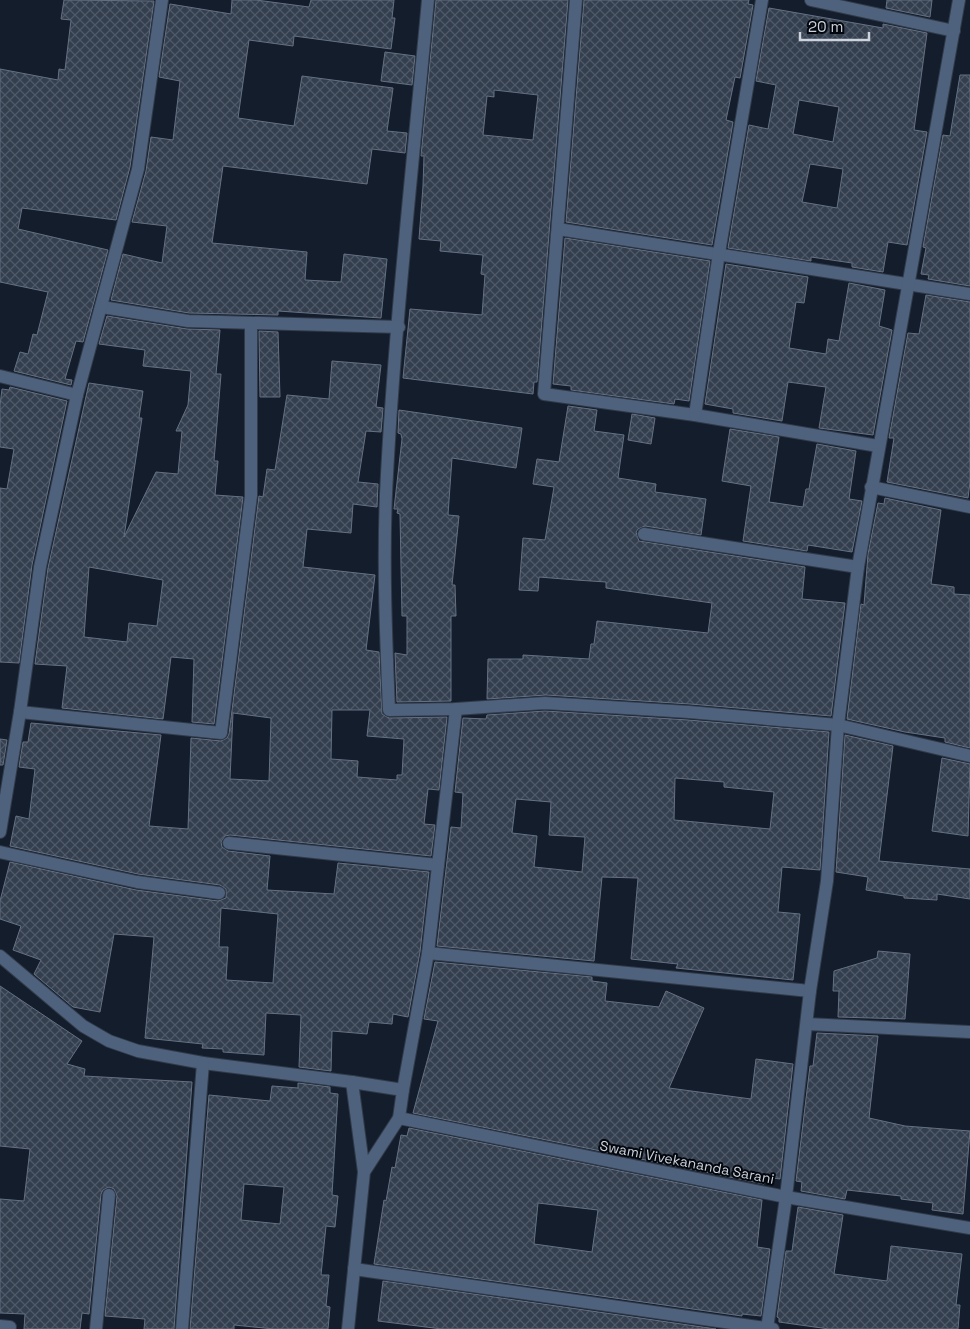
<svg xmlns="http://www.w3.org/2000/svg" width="970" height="1329" font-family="'Space Grotesk',sans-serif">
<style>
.building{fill:url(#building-cross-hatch);stroke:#657183;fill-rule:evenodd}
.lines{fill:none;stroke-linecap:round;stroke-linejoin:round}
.minor-casing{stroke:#313a48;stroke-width:14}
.minor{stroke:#4e617d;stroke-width:12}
.labels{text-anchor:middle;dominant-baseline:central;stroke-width:4;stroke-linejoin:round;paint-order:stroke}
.street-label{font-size:14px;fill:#ccd3dd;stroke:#04070d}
</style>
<defs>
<pattern id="building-cross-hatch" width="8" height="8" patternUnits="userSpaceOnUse" patternTransform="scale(1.25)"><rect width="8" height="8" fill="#333e4e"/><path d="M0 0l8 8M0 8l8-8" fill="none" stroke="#4f5967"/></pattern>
</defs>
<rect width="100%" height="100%" fill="#131d2c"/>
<!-- building -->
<g class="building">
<polygon points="64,0 154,1 130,167 116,220 22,208 18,229 108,250 83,342 76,341 65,379 72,380 71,385 14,371 20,352 28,354 33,334 37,335 48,292 0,282 0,69 58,80 59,69 65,70 71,20 61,19"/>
<polygon points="232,0 256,0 309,7 311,0 394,0 392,18 395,18 391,49 294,36 293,46 249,40 238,118 294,126 302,76 393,88 387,131 407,133 405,153 372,149 367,184 223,166 212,243 307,252 305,280 341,282 344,254 387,259 381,318 278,311 278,315 189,313 111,300 123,254 162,263 167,226 132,222 146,171 151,137 173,140 180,81 159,77 170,4 231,14"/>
<path d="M436,0H568L537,382H534L533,394L403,378L410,309L482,315L485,275L481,274L483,255L440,251L441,241L419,239L423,186L424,156H421ZM494,90L538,95L533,140L483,135L487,96L494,97Z"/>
<polygon points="584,0 749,0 748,4 753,5 740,78 735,77 726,120 733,122 712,245 566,222"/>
<polygon points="887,0 932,0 930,17 886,8"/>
<path d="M769,8L883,28V24L927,33L914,130L927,132L907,245L888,242L883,272L852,267V263L811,257V261L728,248L749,125L768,129L776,85L756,81ZM799,100L839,107L833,142L793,134ZM810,164L843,169L837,208L802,202Z"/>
<polygon points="385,52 415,56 412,85 381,81"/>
<polygon points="960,75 970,75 970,286 928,279 929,275 921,274 926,248 923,247 943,135 950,136"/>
<polygon points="565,238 710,261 689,401 675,399 674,404 571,390 571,386 553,384"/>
<polygon points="726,264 808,277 804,303 796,302 789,348 826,354 828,339 839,341 849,283 885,290 879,326 892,330 873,435 819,428 826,387 788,382 782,421 733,413 733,409 705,404"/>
<polygon points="926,295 970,302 970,482 968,498 887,482 894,438 889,438 908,333 919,334"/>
<path d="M107,316L187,329L220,330L216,374H221L214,461H218L215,495L243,497L214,724L192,722L194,659L171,657L163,719L62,708L67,666L35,664L48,568L89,383L143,391L139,418H142L124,537L156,472L178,474L182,431H176L188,405L191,371L143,366L145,350L99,344ZM89,567L163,580L157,626L129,623L127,642L84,637Z"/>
<polygon points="259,331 278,332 280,397 260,397"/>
<path d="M332,361L381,365L376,407L383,408L381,432L366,431L358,482L378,484L377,507L353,504L351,533L307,529L303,567L375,575L366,650L379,652L382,714L389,718L447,717L439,790L428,789L424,824L435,825L431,856L230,835L225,836L221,842L222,847L228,851L270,856L267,890L334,894L338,863L429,872L420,952L408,1017L393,1014L392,1024L369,1022L367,1034L332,1031L331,1071L299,1067L301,1015L266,1013L264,1055L223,1052V1049L202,1048L203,1044L145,1038L154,937L114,934L100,1012L73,1007L34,974L41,960L13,950L21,926L0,919V901L10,862L136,890L218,901L226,898V889L220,885L138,874L10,846L16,816L29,819L35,769L19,767L23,742H28L31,723L161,735L149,826L188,829L191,738L221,741L227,738L229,734L259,496L263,497L267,469L275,470L287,395L329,399ZM332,710H370L367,736L404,739L402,775H397V780L357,777L358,761L331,759ZM233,713L271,718L269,781L230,779ZM221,908L278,914L273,983L226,980L228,947H219Z"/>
<polygon points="10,387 67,401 32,565 19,663 0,662 0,488 7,489 14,449 0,447 0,405 2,389 9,390"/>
<polygon points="568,406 597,410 594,431 624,435 618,478 656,484 655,492 706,499 701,535 645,526 638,529 636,532 639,541 805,567 802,599 845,603 831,716 690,704 546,695 487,699 488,659 523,659 523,655 589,659 591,644 594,644 597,621 708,633 712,603 606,588 606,582 576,580 539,577 538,591 519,590 523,538 545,540 554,487 533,484 537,459 559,462"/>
<polygon points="399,410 522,428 516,468 452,458 448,515 459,516 452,585 455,585 456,616 451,616 451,701 397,702 395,653 407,655 407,616 402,616 400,514 397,513 398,509 394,509 402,439 401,434 398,433"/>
<polygon points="632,414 655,418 651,444 628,440"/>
<polygon points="730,429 779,437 769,502 803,507 806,489 809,489 817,444 856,451 849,499 862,501 852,552 808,545 807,551 743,541 751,486 722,481"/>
<polygon points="885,498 941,510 931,584 954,587 954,594 970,595 970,748 945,742 945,738 905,732 847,719 861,604 864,605 868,554 878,503 884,504"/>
<path d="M545,711L688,720L829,732L820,870L782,867L778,912L800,914L793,980L676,968L678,964L631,959L638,878L602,877L594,961L437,946L451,827L461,828L463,793L455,792L463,718L486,719L487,715ZM675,778L724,782V787L774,792L770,829L674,820ZM516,799L551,802L549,835L585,837L582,872L534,867L537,836L512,833Z"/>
<polygon points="845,735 893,746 879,861 970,869 970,899 937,894 937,900 904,898 904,896 866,890 868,877 836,872"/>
<polygon points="0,739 7,740 3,765 0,765"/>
<polygon points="942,758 970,764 968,836 932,831"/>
<polygon points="878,951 910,954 905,1019 838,1017 839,991 833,991 834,971 877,958"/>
<polygon points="435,962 592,977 592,981 607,983 605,1001 659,1007 666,991 704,1008 669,1088 751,1099 756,1059 793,1064 780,1179 765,1177 764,1184 413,1113 438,1021 424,1019"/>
<polygon points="0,986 82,1041 67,1064 85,1069 84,1076 192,1082 174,1329 144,1329 145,1319 105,1316 117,1196 114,1189 109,1187 103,1190 101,1194 89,1314 82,1313 80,1329 24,1329 25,1314 0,1313 0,1199 24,1201 30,1149 0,1146"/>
<polygon points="817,1033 878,1036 869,1118 905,1126 970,1131 963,1214 932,1210 933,1203 901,1199 901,1196 847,1190 845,1199 801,1191 802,1182 796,1181 810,1066 813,1066"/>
<path d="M298,1083L330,1087V1093L338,1094L332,1195L338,1196L335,1227L326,1226L321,1275H329L326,1306L330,1307L328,1329H274L234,1325V1329H190L209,1095L270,1101L272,1086L298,1088ZM244,1184L284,1187L280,1224L241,1220Z"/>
<path d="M409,1128L762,1200L757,1247L770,1249L761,1316L742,1314V1316L374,1264L384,1200L386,1201L392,1167L395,1168L401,1135L407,1136ZM538,1203L598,1210L592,1252L534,1244Z"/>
<polygon points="798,1207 843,1215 834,1274 887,1281 891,1246 962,1254 956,1305 960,1305 958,1329 829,1329 779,1322 779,1318 777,1317 786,1251 792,1251"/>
<polygon points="383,1281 716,1329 442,1329 378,1321"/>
</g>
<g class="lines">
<!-- minor casing -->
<g class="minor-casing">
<g id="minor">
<path d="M428,0C413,164 394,329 386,494C383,566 386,638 389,710L456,709L545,703L689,712L838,725L970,756"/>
<polyline points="576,0 544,394 695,415 878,446"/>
<polyline points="811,0 954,31"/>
<polyline points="558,229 970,294"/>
<polyline points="102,307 188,321 399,327"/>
<polyline points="0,376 77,395"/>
<polyline points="695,415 719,253 762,0"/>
<polyline points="871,487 970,507"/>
<polyline points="644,534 858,567"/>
<polyline points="20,712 221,733 251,496 251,323"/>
<polyline points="0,832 20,712 40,567 77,395 138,169 162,0"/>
<polyline points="229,843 438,865"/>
<polyline points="0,852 137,882 219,893"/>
<polyline points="428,953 810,991"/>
<polyline points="0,956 83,1026 109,1041 138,1051 203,1063 352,1082"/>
<polyline points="807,1024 970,1032"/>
<polyline points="403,1090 428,953 456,709"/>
<polyline points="399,1118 786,1197 970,1228"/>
<polyline points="354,1269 773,1329"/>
<polyline points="0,1326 10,1327"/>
<polyline points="96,1329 109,1195"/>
<polyline points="182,1329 203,1063"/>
<polyline points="348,1329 364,1172 352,1082 403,1090 399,1118 364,1172"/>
<polyline points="767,1329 786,1197 810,991 827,881 838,725 858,567 959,0"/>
</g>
</g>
<!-- minor -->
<use href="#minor" class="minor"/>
</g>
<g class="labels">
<!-- street labels -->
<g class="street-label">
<text transform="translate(687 1162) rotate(11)">Swami Vivekananda Sarani</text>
</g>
</g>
<!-- scale -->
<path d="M800 32v8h69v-8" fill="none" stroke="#ccd3dd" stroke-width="2.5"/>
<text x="808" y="32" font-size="15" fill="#ccd3dd" stroke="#04070d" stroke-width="4" paint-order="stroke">20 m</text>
</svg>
